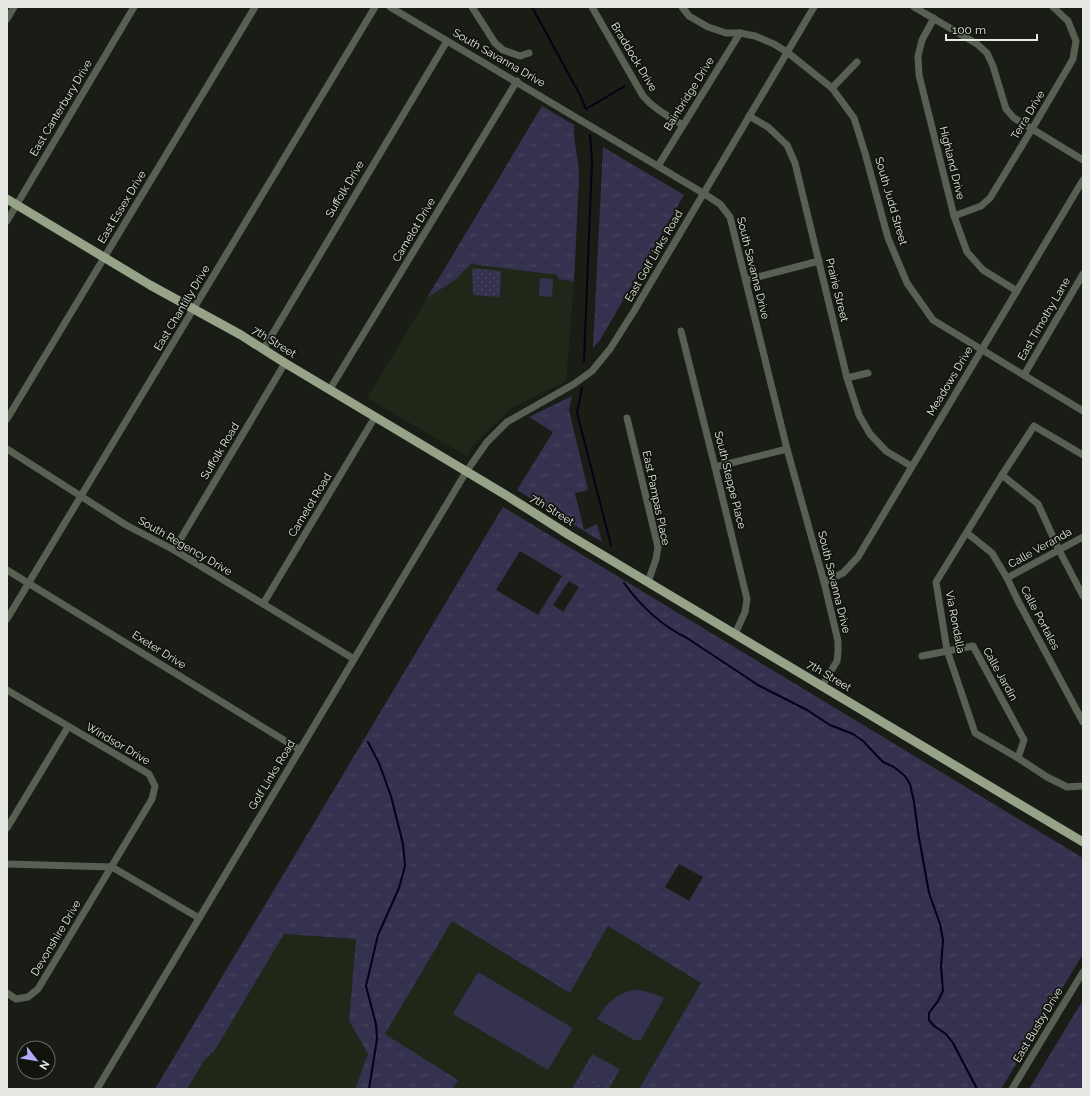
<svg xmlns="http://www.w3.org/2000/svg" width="1090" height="1096" font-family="Raleway,sans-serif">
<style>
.built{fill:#202618}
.grass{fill:url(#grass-tufts);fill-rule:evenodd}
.park{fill:url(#park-dots)}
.garden{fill:#34324e}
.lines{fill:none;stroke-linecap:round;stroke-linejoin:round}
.stream{stroke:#050215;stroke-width:2}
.minor{stroke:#595f52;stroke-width:7}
.major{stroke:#96a388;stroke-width:9}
.labels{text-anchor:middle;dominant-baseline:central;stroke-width:3.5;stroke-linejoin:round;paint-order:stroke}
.street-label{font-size:11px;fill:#e6e9e3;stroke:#10140c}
</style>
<defs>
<pattern id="grass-tufts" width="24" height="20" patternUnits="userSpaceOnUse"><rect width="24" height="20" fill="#34324e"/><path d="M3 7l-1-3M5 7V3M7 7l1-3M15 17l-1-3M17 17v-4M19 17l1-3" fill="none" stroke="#48465f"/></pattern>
<pattern id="park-dots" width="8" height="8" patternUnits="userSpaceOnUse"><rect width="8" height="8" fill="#34324e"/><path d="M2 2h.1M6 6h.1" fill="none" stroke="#48465f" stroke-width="1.8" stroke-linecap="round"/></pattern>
</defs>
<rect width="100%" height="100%" fill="#191d15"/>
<!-- built -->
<g class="built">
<polygon points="471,264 558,275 558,279 574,282 566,381 512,408 488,430 473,446 468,455 466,456 367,398 427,298 455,280"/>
<polygon points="452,921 570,993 608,926 701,983 639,1089 453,1089 458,1080 385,1034"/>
<polygon points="284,934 356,939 349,1021 368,1054 355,1089 187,1089 205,1059 215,1050"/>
</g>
<!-- grass -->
<g class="grass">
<path d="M542,106L574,125C573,143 579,159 579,176L574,282L558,279V275L471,264L455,280L427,298Z"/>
<polygon points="603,147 684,195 600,340 593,348"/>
<polygon points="572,396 569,410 588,490 575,493 584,530 597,524 602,542 517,490 553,432 529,417"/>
<path d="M503,507L1083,858V954L1001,1089H639L701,983L608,926L570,993L452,921L385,1034L458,1080L453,1089H355L368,1054L349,1021L356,939L284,934L215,1050L205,1059L187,1089H155ZM520,551L562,576L538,615L496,590ZM569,581L579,587L563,612L553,605ZM679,864L703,877L689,901L665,887Z"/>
<polygon points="1083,1000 1083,1089 1029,1089"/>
</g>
<!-- park -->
<g class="park">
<polygon points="472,268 501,271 500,297 473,295"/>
<polygon points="592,1054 620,1069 609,1089 572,1089"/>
</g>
<!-- garden -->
<g class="garden">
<polygon points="540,278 553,279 552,297 539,296"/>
<polygon points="478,972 573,1028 548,1070 453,1014"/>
<path d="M632,990C644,990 653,993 664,998L641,1040H634L597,1019C606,1004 615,995 632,990Z"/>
<polygon points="594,1057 616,1069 610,1079 589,1066"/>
<polygon points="588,1068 609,1080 604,1088 584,1076"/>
<polygon points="582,1080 598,1089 580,1089 577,1088"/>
</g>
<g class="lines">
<!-- stream -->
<g class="stream">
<polyline points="532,7 580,95 586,109 625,86"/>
<polyline points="584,361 592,161 590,135"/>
<polyline points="582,388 577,413 611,545"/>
<path d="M624,583C640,605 662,626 687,638L758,685L807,710L830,725L853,734L863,741L883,762L894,767L905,776L910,784L914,802L918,832L929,893L940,924L943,940L941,967L943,991L938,1001L929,1013V1020L934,1026L946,1034L953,1043L977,1089"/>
<polyline points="368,742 379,763 391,796 403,844 405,866 399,888 378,935 366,986 376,1024 377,1039 369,1089"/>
</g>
<!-- minor -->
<g class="minor">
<polyline points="390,7 703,193 720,204 730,217 787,449 824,582 838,641 838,652 837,661 822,686"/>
<polyline points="472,7 495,43 503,50 520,56 529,53"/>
<path d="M592,7L643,96C654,109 668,116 683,125"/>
<polyline points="682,7 689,16 708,27 726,33 740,33 755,36 774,44 787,52 832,88 854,118 865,153 888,238 907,283 933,320 1083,411"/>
<polyline points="914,7 977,44 987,53 993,66 1006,109 1014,118 1083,160"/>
<polyline points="934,18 922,40 918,56 919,75 954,216 967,252 983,270 1017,291"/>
<polyline points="7,19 14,7"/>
<polyline points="832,88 857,62"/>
<polyline points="749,116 768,127 787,145 795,163 847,378 859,415 870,434 886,451 911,466"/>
<polyline points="658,166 740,33"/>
<polyline points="954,216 981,206 990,198 1032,129 1073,59 1076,41 1068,21 1053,7"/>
<polyline points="7,221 134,7"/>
<polyline points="746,280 819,261"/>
<polyline points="681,331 715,467 747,599 745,612 735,634"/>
<polyline points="263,350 447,41"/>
<polyline points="1024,375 1083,274"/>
<polyline points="847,378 868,373"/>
<polyline points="330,389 517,81"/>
<polyline points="627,418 658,547 656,559 648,582"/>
<polyline points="7,419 255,7"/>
<polyline points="7,449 126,525 174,550 354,659"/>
<polyline points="1083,455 1034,426 1002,475 936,582 947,650 975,733 1018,758 1047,777 1067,787 1083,786"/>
<polyline points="715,467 787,449"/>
<polyline points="1002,475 1038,504 1059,550 1083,596"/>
<polyline points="967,533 992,553 1007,578 1018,601 1083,722"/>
<polyline points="174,550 285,363"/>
<polyline points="7,570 300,750"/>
<polyline points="1007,578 1083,537"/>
<polyline points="824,582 843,573 858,557 1083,180"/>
<polyline points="263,604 375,417"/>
<polyline points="7,619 375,7"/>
<polyline points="922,656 973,646 1024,740 1018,758"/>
<polyline points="7,690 149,774 155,786 152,799 38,989 28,997 16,999 7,993"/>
<polyline points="7,828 68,727"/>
<polyline points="7,864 112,867 199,918"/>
<polyline points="97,1089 466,472 487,442 507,422 574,384 592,371 610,349 634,311 814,7"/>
<polyline points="1012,1089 1083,972"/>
</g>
<!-- major -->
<polyline class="major" points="7,199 150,285 241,335 285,363 509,497 569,535 1083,842"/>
</g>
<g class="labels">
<!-- street labels -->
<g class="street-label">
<text transform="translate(634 57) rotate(59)">Braddock Drive</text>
<text transform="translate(499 58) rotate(30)">South Savanna Drive</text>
<text transform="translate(689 94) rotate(-58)">Bainbridge Drive</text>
<text transform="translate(61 108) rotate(-59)">East Canterbury Drive</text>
<text transform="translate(1028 115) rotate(-59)">Terra Drive</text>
<text transform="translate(952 163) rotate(76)">Highland Drive</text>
<text transform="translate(345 189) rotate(-59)">Suffolk Drive</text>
<text transform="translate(891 201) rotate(74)">South Judd Street</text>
<text transform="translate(122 207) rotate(-59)">East Essex Drive</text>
<text transform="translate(414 230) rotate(-59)">Camelot Drive</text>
<text transform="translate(654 256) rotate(-60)">East Golf Links Road</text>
<text transform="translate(753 268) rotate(76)">South Savanna Drive</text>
<text transform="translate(837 290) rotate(76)">Prairie Street</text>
<text transform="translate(182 308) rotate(-59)">East Chantilly Drive</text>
<text transform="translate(1044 319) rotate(-60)">East Timothy Lane</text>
<text transform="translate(274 342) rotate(32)">7th Street</text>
<text transform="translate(950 381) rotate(-59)">Meadows Drive</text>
<text transform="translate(220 451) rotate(-59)">Suffolk Road</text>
<text transform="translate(730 480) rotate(76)">South Steppe Place</text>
<text transform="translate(656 498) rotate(78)">East Pampas Place</text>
<text transform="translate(310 505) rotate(-59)">Camelot Road</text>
<text transform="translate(552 510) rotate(32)">7th Street</text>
<text transform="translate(185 546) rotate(30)">South Regency Drive</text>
<text transform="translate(1040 548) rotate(-29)">Calle Veranda</text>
<text transform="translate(834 582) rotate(76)">South Savanna Drive</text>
<text transform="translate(1040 618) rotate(62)">Calle Portales</text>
<text transform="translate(955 622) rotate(79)">Via Rondalla</text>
<text transform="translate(159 650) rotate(32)">Exeter Drive</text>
<text transform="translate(1000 674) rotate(61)">Calle Jardin</text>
<text transform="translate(829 676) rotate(31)">7th Street</text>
<text transform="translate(118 744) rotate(30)">Windsor Drive</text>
<text transform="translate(272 775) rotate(-59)">Golf Links Road</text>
<text transform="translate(56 938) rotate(-59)">Devonshire Drive</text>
<text transform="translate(1038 1025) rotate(-59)">East Busby Drive</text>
</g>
</g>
<!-- border -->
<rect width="1090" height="1096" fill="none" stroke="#e6e9e3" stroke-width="16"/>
<!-- north arrow -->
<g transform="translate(36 1060) rotate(121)"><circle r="19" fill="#10140c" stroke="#666962"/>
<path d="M0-3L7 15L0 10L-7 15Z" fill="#b1adfa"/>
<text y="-6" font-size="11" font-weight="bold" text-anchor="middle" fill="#e6e9e3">N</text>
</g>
<!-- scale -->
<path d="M946 34v6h91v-6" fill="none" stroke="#e6e9e3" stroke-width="2"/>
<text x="952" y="34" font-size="12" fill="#e6e9e3" stroke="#10140c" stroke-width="3" paint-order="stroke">100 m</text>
</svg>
